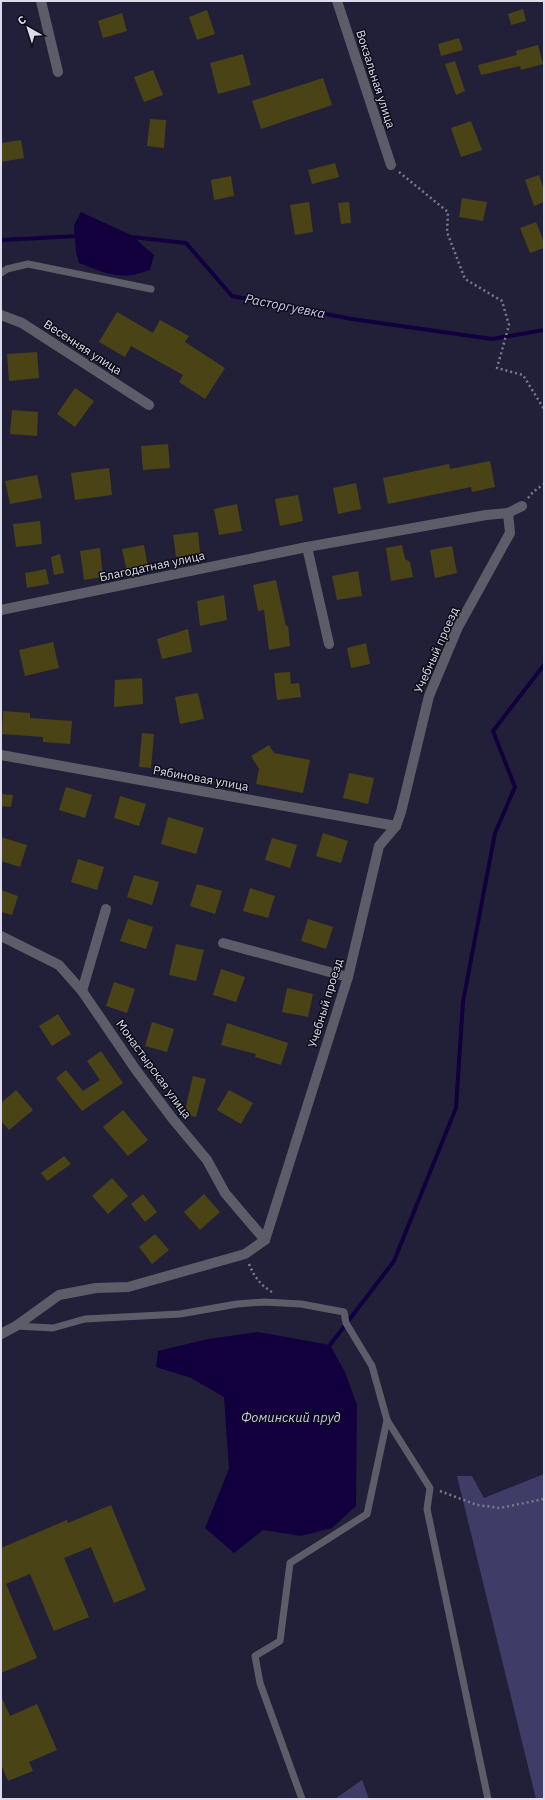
<svg xmlns="http://www.w3.org/2000/svg" width="545" height="1800" font-family="'IBM Plex Sans',sans-serif">
<style>
.green{fill:#3f3d68}
.water{fill:#12003e}
.lines{fill:none;stroke-linecap:round;stroke-linejoin:round}
.stream{stroke:#12003e;stroke-width:4}
.building{fill:#4a4315}
.path{stroke:#7a798e;stroke-width:2.5;stroke-dasharray:2 3;stroke-linecap:butt}
.service{stroke:#5d5d6a;stroke-width:7}
.minor{stroke:#5d5d6a;stroke-width:10}
.labels{text-anchor:middle;dominant-baseline:central;stroke-width:3;stroke-linejoin:round;paint-order:stroke}
.street-label{font-size:12px;fill:#dbdbec;stroke:#0c0c17}
.water-label{font-size:13px;font-style:italic;fill:#c7c7ef;stroke:#0c0c17}
</style>
<rect width="100%" height="100%" fill="#222039"/>
<!-- green -->
<g class="green">
<polygon points="544,1474 544,1799 536,1799 457,1476 472,1476 484,1498"/>
<polygon points="362,1780 369,1799 335,1799"/>
</g>
<!-- water -->
<g class="water">
<path d="M81,212L131,235L154,255L150,270C120,281 108,274 79,263L76,252L74,225Z"/>
<polygon points="258,1332 330,1345 345,1372 357,1405 356,1506 332,1528 301,1536 263,1530 234,1553 205,1528 229,1469 224,1397 191,1378 156,1367 158,1351 208,1339"/>
</g>
<g class="lines">
<!-- stream -->
<g class="stream">
<polyline points="131,237 186,243 232,296 352,319 492,339 544,330"/>
<polyline points="1,240 78,236"/>
<polyline points="330,1345 394,1261 456,1108 463,1002 495,833 515,787 493,731 544,665"/>
</g>
</g>
<!-- building -->
<g class="building">
<polygon points="523,9 526,21 511,25 508,14"/>
<polygon points="207,10 215,34 197,40 189,17"/>
<polygon points="122,13 127,31 103,38 98,21"/>
<polygon points="459,38 463,50 441,56 438,44"/>
<polygon points="538,45 543,64 521,70 520,66 481,75 478,65 517,55 516,51"/>
<polygon points="243,54 251,85 218,94 210,63"/>
<polygon points="455,61 465,91 456,95 445,64"/>
<polygon points="153,70 163,95 144,102 134,77"/>
<polygon points="323,78 332,105 261,129 252,101"/>
<polygon points="150,119 166,120 164,148 147,146"/>
<polygon points="471,121 482,150 461,157 451,128"/>
<polygon points="21,140 24,158 1,162 1,143"/>
<polygon points="335,163 339,177 312,184 308,170"/>
<polygon points="539,175 544,190 544,202 534,206 525,180"/>
<polygon points="231,176 234,196 214,200 211,180"/>
<polygon points="462,198 487,202 483,221 459,217"/>
<polygon points="309,202 313,232 295,235 290,205"/>
<polygon points="349,202 351,223 341,224 338,203"/>
<polygon points="536,222 544,242 544,248 530,253 520,228"/>
<polygon points="117,312 153,333 160,320 189,336 185,342 225,368 205,399 179,382 183,375 131,346 125,357 99,342"/>
<polygon points="37,352 39,378 9,381 7,354"/>
<polygon points="75,388 94,401 75,427 57,414"/>
<polygon points="12,410 38,412 37,436 10,434"/>
<polygon points="168,444 170,468 143,470 141,446"/>
<polygon points="490,461 495,487 472,492 471,487 388,504 383,478 449,464 450,469"/>
<polygon points="109,468 112,495 75,500 71,473"/>
<polygon points="37,475 42,498 10,504 5,481"/>
<polygon points="356,483 361,509 338,514 333,488"/>
<polygon points="298,495 303,521 280,526 275,499"/>
<polygon points="237,504 242,531 219,535 214,509"/>
<polygon points="40,521 42,544 16,547 13,524"/>
<polygon points="198,532 200,554 176,557 173,535"/>
<polygon points="144,545 148,567 127,572 122,549"/>
<polygon points="402,545 405,559 410,562 413,577 391,581 386,548"/>
<polygon points="452,546 457,573 435,578 430,550"/>
<polygon points="100,548 103,577 84,580 80,551"/>
<polygon points="60,554 64,573 54,575 51,557"/>
<polygon points="46,569 49,584 27,588 25,573"/>
<polygon points="358,571 362,596 337,600 332,576"/>
<polygon points="276,580 286,626 288,626 290,646 269,650 264,610 258,611 253,585"/>
<polygon points="224,595 227,620 200,626 197,601"/>
<polygon points="188,629 192,652 162,659 157,639"/>
<polygon points="53,642 59,668 25,676 19,650"/>
<polygon points="366,643 370,664 351,668 347,648"/>
<polygon points="290,672 291,684 299,683 301,697 277,700 274,673"/>
<polygon points="142,678 143,704 114,707 115,680"/>
<polygon points="198,693 204,719 180,724 175,697"/>
<polygon points="3,711 30,713 30,718 72,721 70,744 43,742 43,737 2,734"/>
<polygon points="142,733 154,734 151,768 139,767"/>
<polygon points="269,745 274,753 310,760 303,793 256,784 259,769 251,756"/>
<polygon points="349,773 374,778 368,804 343,798"/>
<polygon points="66,787 92,795 85,818 59,810"/>
<polygon points="1,794 13,795 11,807 1,806"/>
<polygon points="120,796 146,804 139,826 114,818"/>
<polygon points="168,817 204,828 196,854 161,844"/>
<polygon points="323,833 348,841 341,863 316,856"/>
<polygon points="1,837 27,845 20,867 1,861"/>
<polygon points="272,838 297,845 290,868 265,860"/>
<polygon points="78,859 104,867 97,890 71,882"/>
<polygon points="134,875 159,882 152,905 127,897"/>
<polygon points="197,884 222,891 215,914 190,906"/>
<polygon points="250,888 275,896 268,918 243,911"/>
<polygon points="1,890 18,896 12,915 1,912"/>
<polygon points="128,919 153,927 146,949 120,941"/>
<polygon points="308,919 333,927 326,949 301,941"/>
<polygon points="176,944 204,950 196,981 169,975"/>
<polygon points="221,969 245,977 236,1002 213,995"/>
<polygon points="114,982 135,989 127,1013 106,1006"/>
<polygon points="287,988 313,994 308,1017 282,1012"/>
<polygon points="58,1014 71,1034 52,1046 39,1026"/>
<polygon points="152,1022 174,1029 167,1052 145,1046"/>
<polygon points="227,1023 288,1043 281,1065 255,1057 256,1054 221,1045"/>
<polygon points="101,1051 123,1083 82,1111 56,1078 66,1070 83,1091 100,1080 87,1061"/>
<polygon points="193,1076 206,1079 196,1117 184,1114"/>
<polygon points="16,1090 33,1110 9,1130 1,1121 1,1103"/>
<polygon points="229,1090 253,1103 241,1124 217,1110"/>
<polygon points="123,1110 148,1140 128,1156 103,1127"/>
<polygon points="64,1156 71,1164 47,1181 41,1173"/>
<polygon points="112,1178 128,1196 108,1214 92,1196"/>
<polygon points="143,1194 157,1212 145,1222 131,1204"/>
<polygon points="204,1194 220,1212 200,1230 184,1212"/>
<polygon points="155,1234 169,1250 152,1264 139,1247"/>
<polygon points="111,1505 146,1590 114,1603 91,1547 64,1558 89,1617 54,1631 30,1574 6,1584 37,1658 1,1673 1,1548 67,1520 68,1523"/>
<polygon points="1,1696 10,1716 37,1704 57,1750 29,1762 33,1771 8,1781 1,1764"/>
</g>
<g class="lines">
<!-- path -->
<g class="path">
<polyline points="399,172 448,212 447,232 465,279 502,301 509,325 497,368 523,375 544,409"/>
<polyline points="528,498 533,492 544,484"/>
<path d="M249,1264C254,1276 260,1285 272,1292"/>
<polyline points="440,1491 477,1505 500,1508 544,1499"/>
</g>
<!-- service -->
<g class="service">
<polyline points="1,273 7,269 28,264 151,289"/>
<polyline points="16,1326 53,1328 85,1319 180,1314 237,1304 264,1302 301,1304 344,1312 346,1323 372,1366 387,1420 430,1488 427,1509 488,1799"/>
<polyline points="302,1799 260,1683 255,1656 280,1641 290,1563 367,1514 387,1420"/>
</g>
<!-- minor -->
<g class="minor">
<polyline points="41,1 58,72"/>
<polyline points="337,1 391,165"/>
<polyline points="1,315 22,323 149,405"/>
<polyline points="307,547 329,644"/>
<polyline points="1,610 307,547 486,515 508,513 522,506"/>
<polyline points="1,755 396,826"/>
<polyline points="1,936 59,965 82,991 136,1070 172,1118 207,1160 225,1193 265,1240"/>
<polyline points="223,943 348,977"/>
<polyline points="82,991 106,909"/>
<polyline points="1,1334 16,1326 59,1295 96,1288 128,1287 245,1254 265,1240 348,977 379,846 396,826 401,812 429,696 458,627 510,533 508,513"/>
</g>
</g>
<g class="labels">
<!-- street labels -->
<g class="street-label">
<text transform="translate(376 79) rotate(72)">Вокзальная улица</text>
<text transform="translate(83 347) rotate(33)">Весенняя улица</text>
<text transform="translate(152 566) rotate(-12)">Благодатная улица</text>
<text transform="translate(436 650) rotate(-66)">Учебный проезд</text>
<text transform="translate(201 778) rotate(10)">Рябиновая улица</text>
<text transform="translate(325 1003) rotate(-73)">Учебный проезд</text>
<text transform="translate(154 1069) rotate(54)">Монастырская улица</text>
</g>
<!-- water labels -->
<g class="water-label">
<text transform="translate(285 306) rotate(11)">Расторгуевка</text>
<text x="291" y="1417">Фоминский пруд</text>
</g>
</g>
<!-- border -->
<rect width="545" height="1800" fill="none" stroke="#dbdbec" stroke-width="4"/>
<!-- north arrow -->
<g transform="translate(28 28) rotate(321)" stroke="#0c0c17" stroke-width="3" paint-order="stroke">
<path d="M0-3L7 15L0 10L-7 15Z" fill="#dbdbec"/>
<text y="-6" font-size="11" font-weight="bold" text-anchor="middle" fill="#dbdbec">С</text>
</g>
</svg>
